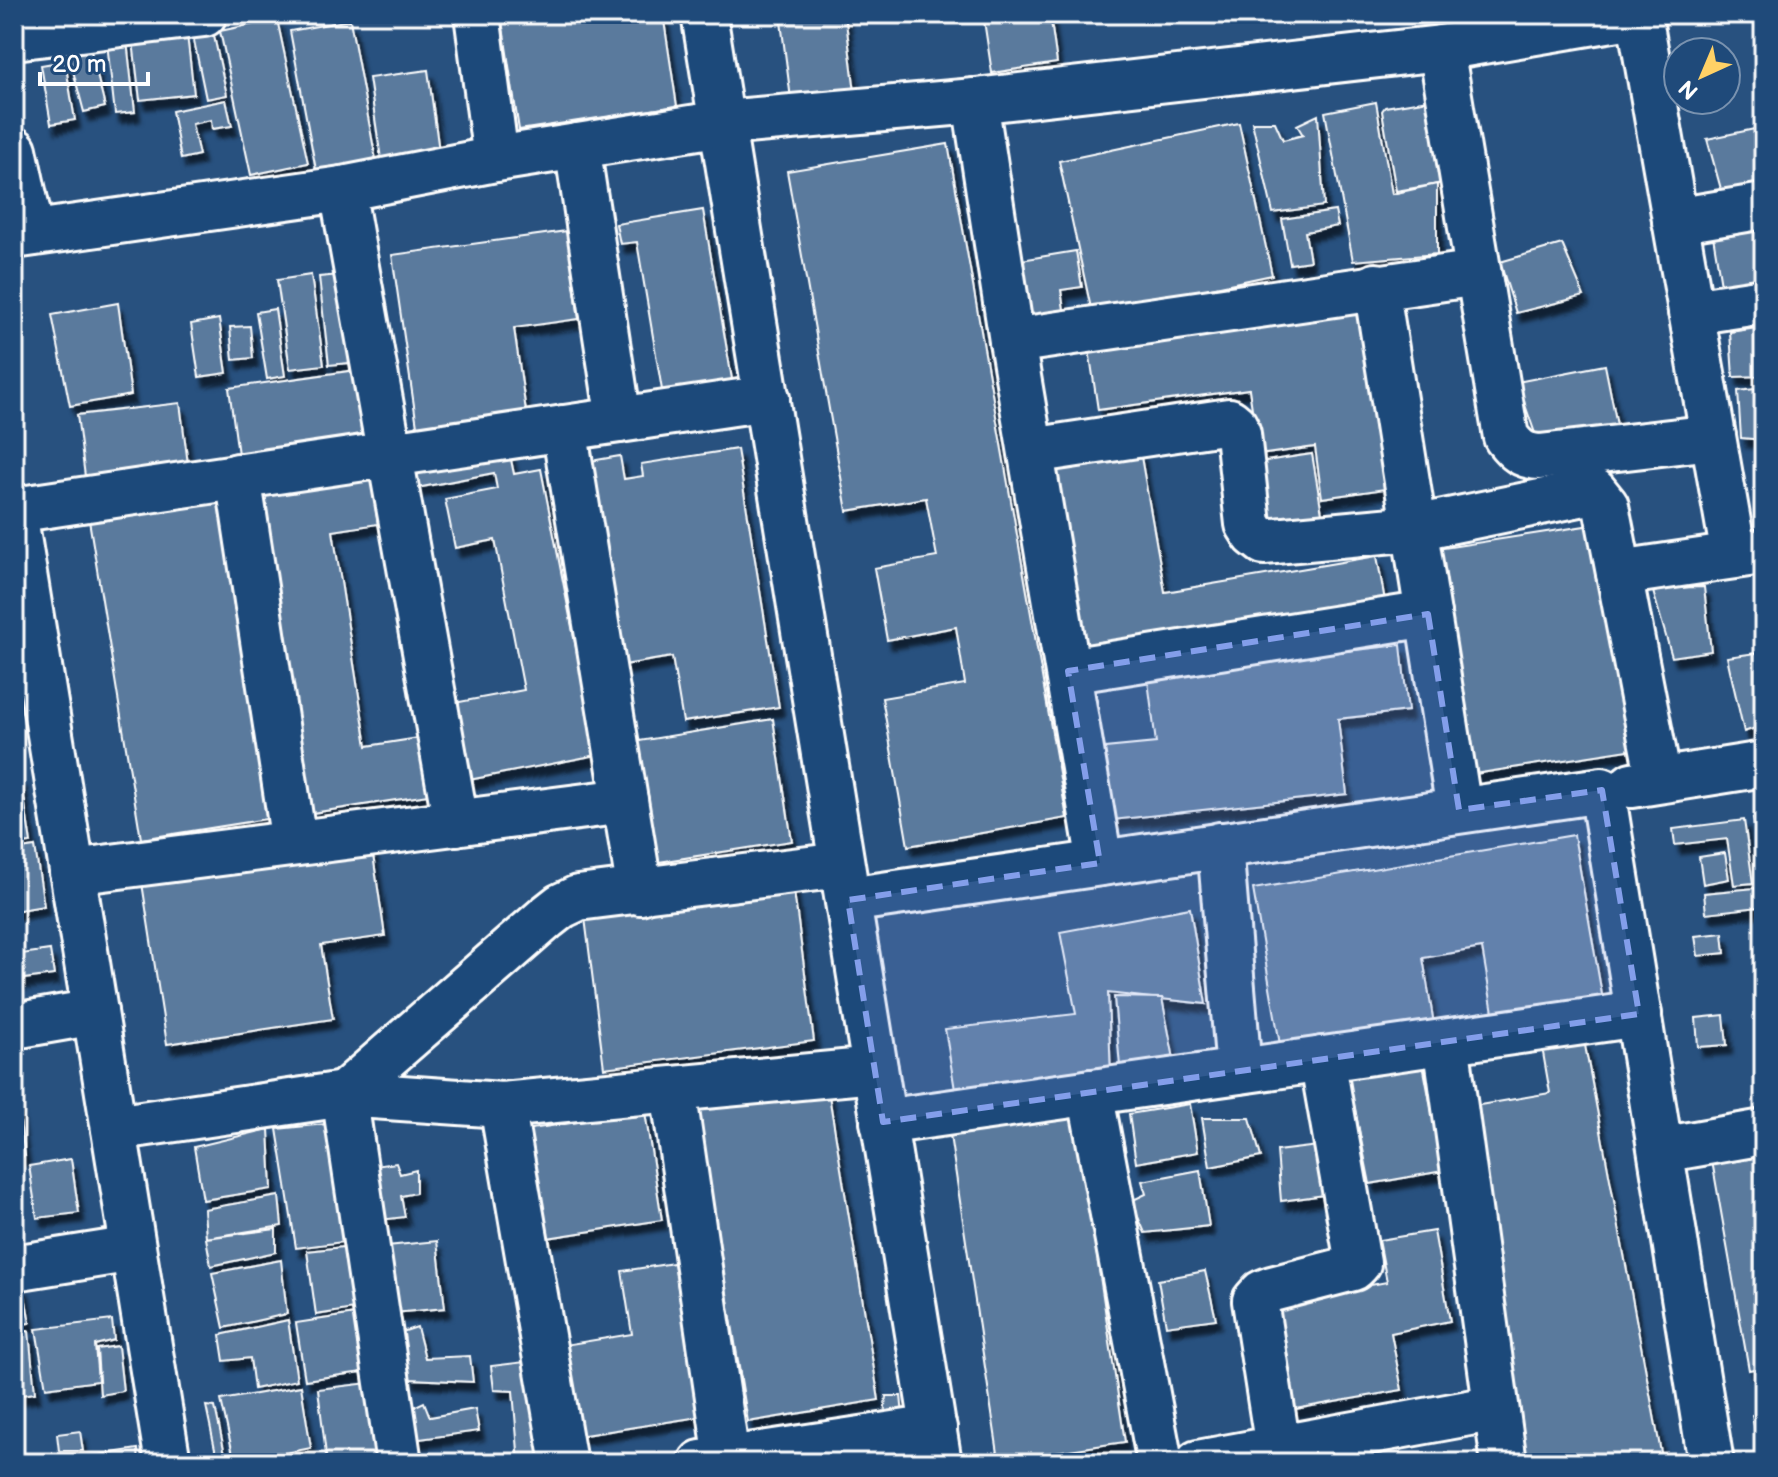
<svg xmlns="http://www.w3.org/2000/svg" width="1778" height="1477" font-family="'Balsamiq Sans',sans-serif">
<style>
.building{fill:#5a7a9d;stroke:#fff;stroke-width:2;filter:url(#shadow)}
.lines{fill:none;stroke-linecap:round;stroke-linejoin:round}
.minor-casing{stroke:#fff;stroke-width:50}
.minor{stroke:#1f4a7a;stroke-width:44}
.marked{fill:#839eea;fill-opacity:0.2;stroke:#839eea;stroke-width:6;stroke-dasharray:16 10;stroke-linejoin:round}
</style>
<defs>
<filter id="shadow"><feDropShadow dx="5" dy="9" stdDeviation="2" flood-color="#0009"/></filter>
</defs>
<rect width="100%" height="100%" fill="#28517f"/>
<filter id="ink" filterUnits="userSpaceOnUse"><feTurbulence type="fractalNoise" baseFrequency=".0125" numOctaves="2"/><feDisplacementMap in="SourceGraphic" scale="16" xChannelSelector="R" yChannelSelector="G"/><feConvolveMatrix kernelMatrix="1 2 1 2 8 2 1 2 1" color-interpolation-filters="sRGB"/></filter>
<g filter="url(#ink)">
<!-- building -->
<g class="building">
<polygon points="547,14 663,14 677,106 519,130 502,21"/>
<polygon points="780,14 845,14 855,92 791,99"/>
<polygon points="983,14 1050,14 1057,63 992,73"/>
<polygon points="277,19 308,163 251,175 220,31"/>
<polygon points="350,20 376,160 316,170 290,31"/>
<polygon points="212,27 227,95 206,99 192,31"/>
<polygon points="187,35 194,94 140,100 133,41"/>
<polygon points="127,41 135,112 115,114 107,43"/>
<polygon points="90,47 105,107 84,112 68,52"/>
<polygon points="65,61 75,120 51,124 41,65"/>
<polygon points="428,70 439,151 381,159 369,78"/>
<polygon points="226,100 232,126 212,129 211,120 192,124 199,155 181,159 172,111"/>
<polygon points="1429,100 1444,183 1396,191 1382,111 1385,107"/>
<polygon points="1376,102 1392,194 1437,184 1437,254 1353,261 1325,112"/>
<polygon points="1318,115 1324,206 1273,213 1252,122 1275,122 1283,140 1303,135 1297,125"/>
<polygon points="1239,123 1272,275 1092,313 1059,161"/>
<polygon points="1764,127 1764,146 1755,147 1762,189 1721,189 1707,139"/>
<polygon points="948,144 1067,818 908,846 882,698 965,684 956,627 887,640 874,568 937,557 926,498 847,511 787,171"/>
<polygon points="703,210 733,385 663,396 637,242 620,244 616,224"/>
<polygon points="1335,211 1338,226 1305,232 1310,261 1290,264 1282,219"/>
<polygon points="1764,229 1764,291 1723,297 1713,236"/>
<polygon points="567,231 579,319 514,328 527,418 418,433 392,255"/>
<polygon points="1562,244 1584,296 1516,313 1500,262"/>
<polygon points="1076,251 1082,287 1061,290 1065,316 1031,322 1021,260"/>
<polygon points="350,274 360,362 329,365 319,277"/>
<polygon points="311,275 324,365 290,369 277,280"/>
<polygon points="1356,297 1385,489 1322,498 1315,447 1259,455 1249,389 1098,410 1087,336"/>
<polygon points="118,303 131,395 70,406 52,315"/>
<polygon points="275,309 285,376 267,379 256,312"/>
<polygon points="219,319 227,373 199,377 191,324"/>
<polygon points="250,326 253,358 233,360 230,327"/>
<polygon points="1764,327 1764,376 1733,377 1730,332"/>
<polygon points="1605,365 1618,430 1537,439 1517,382"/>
<polygon points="370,368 381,443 239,462 229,388"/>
<polygon points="1764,388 1764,440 1741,438 1738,391"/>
<polygon points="180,403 190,479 87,492 77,415"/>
<polygon points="737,449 779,707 683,722 672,657 612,667 579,463 620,456 624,479 643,476 641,464"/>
<polygon points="509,450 514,474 541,469 597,755 469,780 454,703 524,690 495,540 455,548 445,499 497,489 494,473 417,488 413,468"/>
<polygon points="1140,451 1165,592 1377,556 1385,601 1078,654 1045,467"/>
<polygon points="1312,454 1322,513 1268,521 1259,462"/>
<polygon points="370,473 378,524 333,531 367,746 419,738 428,795 312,813 261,489"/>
<polygon points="225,492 279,817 141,839 88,514"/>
<polygon points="1598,524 1635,749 1474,774 1437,549"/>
<polygon points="1704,587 1711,651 1672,657 1652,588"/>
<polygon points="1401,645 1408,711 1338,719 1347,794 1104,821 1095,749 1156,743 1147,673"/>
<polygon points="1764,652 1764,725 1744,732 1727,657"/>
<polygon points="773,719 792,841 646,864 627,743"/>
<polygon points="21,779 31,843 14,845 14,780"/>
<polygon points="1764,816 1764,867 1763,867 1753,818"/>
<polygon points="1744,820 1753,883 1734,885 1727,839 1675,845 1673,829"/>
<polygon points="1574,835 1604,1006 1495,1024 1482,948 1423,958 1435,1030 1282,1056 1253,889"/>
<polygon points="35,847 44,906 14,911 14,850"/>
<polygon points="372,848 385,936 321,945 333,1019 167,1044 142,883"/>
<polygon points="1725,853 1729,879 1703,884 1699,857"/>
<polygon points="793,884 814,1041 604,1068 584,910"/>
<polygon points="1755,888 1760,907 1706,913 1704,893"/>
<polygon points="1190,908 1206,1004 1108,993 1111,1078 957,1102 945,1029 1076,1014 1060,932"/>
<polygon points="1723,933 1725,953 1698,956 1695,936"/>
<polygon points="50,950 54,975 16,980 14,955"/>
<polygon points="1114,997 1162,998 1176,1069 1121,1078"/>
<polygon points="1724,1015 1727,1045 1698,1047 1696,1018"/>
<polygon points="1584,1040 1662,1458 1632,1463 1528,1463 1462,1108 1550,1093 1542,1047"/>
<polygon points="1421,1054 1443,1171 1370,1184 1347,1070"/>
<polygon points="14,1080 25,1156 14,1158"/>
<polygon points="827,1083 879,1400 748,1422 696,1105"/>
<polygon points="1074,1104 1125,1442 999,1460 948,1122"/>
<polygon points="1190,1104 1198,1152 1136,1163 1129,1114"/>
<polygon points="645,1112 662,1220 541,1239 524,1130"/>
<polygon points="1202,1118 1250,1118 1261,1157 1210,1167"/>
<polygon points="336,1123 351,1241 296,1248 277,1129"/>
<polygon points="269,1129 272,1189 203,1200 194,1147"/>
<polygon points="1326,1145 1332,1194 1281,1201 1277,1151"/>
<polygon points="1764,1152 1764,1367 1749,1370 1712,1161"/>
<polygon points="71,1159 79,1213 37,1218 29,1166"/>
<polygon points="396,1163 400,1174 416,1170 416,1193 401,1196 405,1217 381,1220 374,1166"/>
<polygon points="1200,1170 1209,1226 1145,1233 1131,1201 1146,1194 1142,1181"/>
<polygon points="279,1196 282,1226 206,1238 204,1209"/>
<polygon points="276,1229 276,1252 211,1266 206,1238"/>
<polygon points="1434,1231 1450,1321 1391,1333 1402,1390 1284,1411 1264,1305 1387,1282 1379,1240"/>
<polygon points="437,1241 445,1308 384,1314 377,1247"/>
<polygon points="352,1246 360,1308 316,1315 307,1251"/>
<polygon points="281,1260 287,1314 224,1328 212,1273"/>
<polygon points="674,1263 699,1417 578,1436 564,1345 632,1334 622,1271"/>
<polygon points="1205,1271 1216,1319 1166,1326 1158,1280"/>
<polygon points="23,1285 30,1323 14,1325 14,1287"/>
<polygon points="362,1313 370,1371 305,1380 296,1323"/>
<polygon points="112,1320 114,1340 95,1345 98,1381 46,1388 36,1329"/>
<polygon points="288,1320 297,1380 254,1389 250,1358 224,1361 220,1335"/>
<polygon points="417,1327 425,1358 470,1356 473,1382 410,1379 399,1333"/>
<polygon points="29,1331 35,1393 14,1396 14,1333"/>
<polygon points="118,1346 123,1391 100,1395 97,1349"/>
<polygon points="533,1361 549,1460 519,1463 513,1391 494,1390 491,1366"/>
<polygon points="377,1382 388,1463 327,1463 318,1389"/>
<polygon points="301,1386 311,1448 235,1463 221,1400"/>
<polygon points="886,1396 901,1396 903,1415 884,1417"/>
<polygon points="424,1402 430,1417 475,1409 479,1431 413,1440 407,1410"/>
<polygon points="206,1406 215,1407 227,1463 218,1463"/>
<polygon points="1764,1413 1764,1463 1761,1463 1752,1415"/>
<polygon points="80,1431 83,1451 59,1451 57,1434"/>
<polygon points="138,1449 139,1463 59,1463 59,1461"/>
</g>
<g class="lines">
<!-- minor casing -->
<g class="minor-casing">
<g id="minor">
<polyline points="477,14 496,159"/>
<polyline points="704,14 939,1463"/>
<polyline points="1639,14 1734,556"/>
<polyline points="14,37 204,14"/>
<path d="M1441,48L1506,437C1516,450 1522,456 1540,457L1713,437"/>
<polyline points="975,101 1012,341 1100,863"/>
<polyline points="577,146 619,420"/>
<polyline points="14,150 32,233"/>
<polyline points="342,189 456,823"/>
<polyline points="1675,221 1764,206"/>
<polyline points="14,236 342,189 496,159 723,123 975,101 1441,48 1642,14"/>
<polyline points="1376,286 1459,810"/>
<polyline points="1691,312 1764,301"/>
<polyline points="1012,341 1478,273"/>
<polyline points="564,428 640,892"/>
<polyline points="1031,451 1229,421 1235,426 1238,434 1248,524 1255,535 1264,542 1415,528 1594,491 1606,506 1659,780"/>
<polyline points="238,476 294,843"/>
<polyline points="14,510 767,398"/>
<polyline points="14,512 168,1463"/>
<polyline points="1619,573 1762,552"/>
<polyline points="1068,671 1428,614"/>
<polyline points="1632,785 1764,764"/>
<polyline points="1220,845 1239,1071"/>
<polyline points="72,872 625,801"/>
<polyline points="848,900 1602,790 1711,1463"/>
<polyline points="14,1026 95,1012"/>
<polyline points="1446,1042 1504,1463"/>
<polyline points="673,1090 727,1459"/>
<polyline points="1090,1092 1160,1463"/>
<polyline points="502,1105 564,1463"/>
<polyline points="883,1122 1639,1014"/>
<polyline points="114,1128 344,1094 502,1105 875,1070"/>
<polyline points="1661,1150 1764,1132"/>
<polyline points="14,1268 133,1249"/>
<polyline points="1278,1448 1255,1301 1262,1293 1272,1289 1353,1268 1358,1263 1322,1059"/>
<polyline points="399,1463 344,1094 547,917 561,906 578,898 841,865"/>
<polyline points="701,1463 934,1428"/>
<polyline points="1198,1463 1496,1408"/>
</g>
</g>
<!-- minor -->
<use href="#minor" class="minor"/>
</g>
</g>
<!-- marked area -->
<path class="marked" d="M1428,614L1459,810L1602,790L1639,1014L883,1122L848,900L1100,863L1068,671Z"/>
<!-- margin -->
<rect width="1778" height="1477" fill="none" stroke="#1f4a7a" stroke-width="48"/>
<rect x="24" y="24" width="1730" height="1429" fill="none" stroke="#fff" stroke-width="3" filter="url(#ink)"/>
<!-- north arrow -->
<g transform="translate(1702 76) rotate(224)"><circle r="38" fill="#1f4a7a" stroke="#7992af" stroke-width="2"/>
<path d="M0-6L14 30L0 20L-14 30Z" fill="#ffd166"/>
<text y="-12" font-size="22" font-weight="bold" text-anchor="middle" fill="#ffffff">N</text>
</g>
<!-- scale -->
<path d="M40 72v12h108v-12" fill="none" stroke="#ffffff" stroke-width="4"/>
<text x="52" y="72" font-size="24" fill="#ffffff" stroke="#1f4a7a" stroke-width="6" paint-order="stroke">20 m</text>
</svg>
